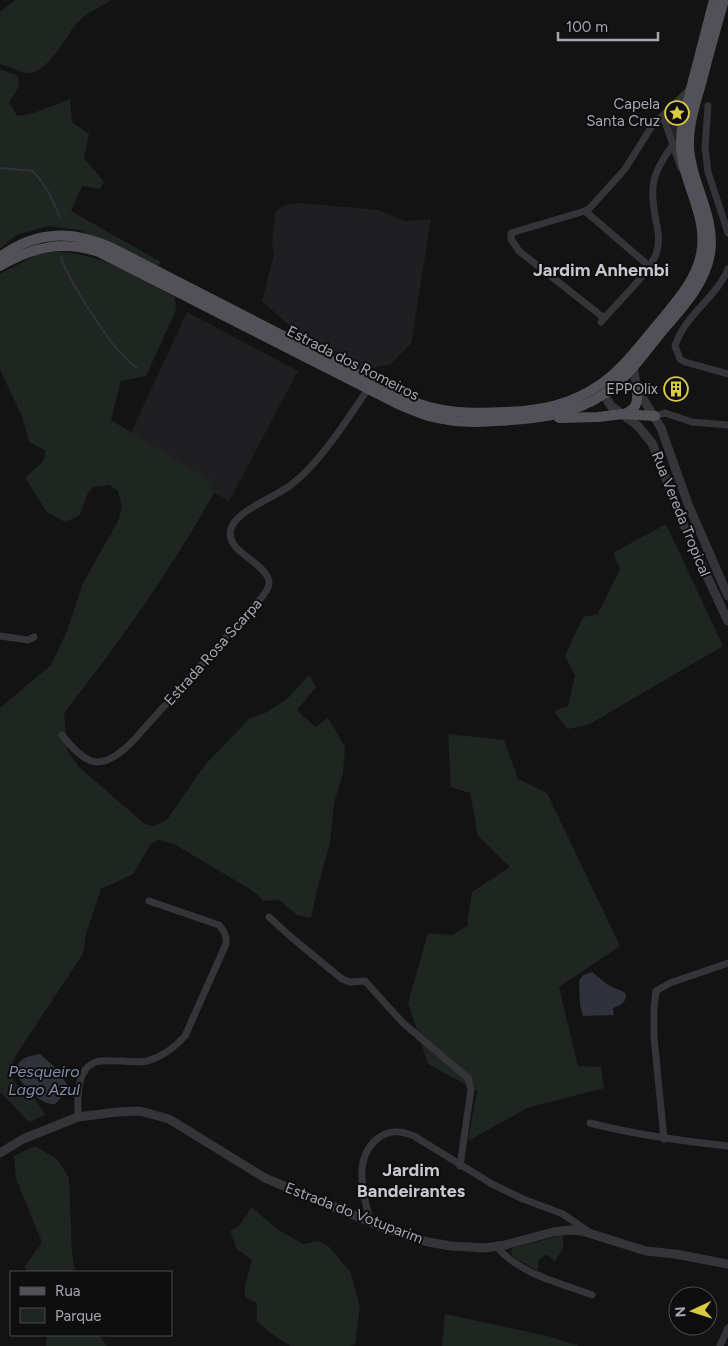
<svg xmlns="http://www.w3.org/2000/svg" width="728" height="1346" font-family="Figtree,sans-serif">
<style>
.built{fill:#1f1f21}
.green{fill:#1f2621}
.water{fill:#2f323a}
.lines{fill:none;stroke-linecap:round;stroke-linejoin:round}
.stream{stroke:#2f323a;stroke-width:2}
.minor{stroke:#343439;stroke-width:7}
.tertiary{stroke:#343439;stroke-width:9}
.primary{stroke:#515157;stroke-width:10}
.labels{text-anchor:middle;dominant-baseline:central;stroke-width:4;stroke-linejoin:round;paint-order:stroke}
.poi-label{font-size:15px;fill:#a6a7b3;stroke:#0e0e0f;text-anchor:end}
.street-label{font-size:15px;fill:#a6a7b3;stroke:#0e0e0f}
.water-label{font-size:16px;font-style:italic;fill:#818daa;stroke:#0e0e0f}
.quarter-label{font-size:18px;font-weight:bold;fill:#c6c7cf;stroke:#0e0e0f}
</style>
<rect width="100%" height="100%" fill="#131314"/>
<!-- built -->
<g class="built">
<polygon points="299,203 379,210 404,221 431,219 411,344 391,364 364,370 351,367 290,326 262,301 274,255 272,244 275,212 285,205"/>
<polygon points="187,312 298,371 229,501 127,441"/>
</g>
<!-- green -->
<g class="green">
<path d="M15,0H111C99,8 85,13 76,24C66,37 47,73 29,73C20,73 9,66 0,64V12Z"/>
<polygon points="0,69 18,76 19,87 9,102 17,116 34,113 70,99 72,122 89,134 84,158 104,182 100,189 82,186 71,211 161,262 157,267 79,230 48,226 16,235 0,249"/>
<path d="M678,105L682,106L677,146C669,128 662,121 678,105Z"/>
<path d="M53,252C98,251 136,277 175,297L176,310L146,376L121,381L111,420L210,480L214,493C171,570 119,643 64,713L67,750L79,767L145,824L153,826L167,820L204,766L249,719L267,712L288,698L309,675L316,687L297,710L315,727L328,718L345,747L343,773L334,803L330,843L318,886L311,918L297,915L279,900L264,901L253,891L174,844L159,840L151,844L133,874L101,889L86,934L83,954L16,1055L11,1067V1076L18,1086L34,1097L45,1115L29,1122L0,1092V708L51,665L67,631L83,583L118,521L122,507L118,491L109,485L93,487L88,493L79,516L65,522L47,512L25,478L43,461L46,451L29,442L22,416L0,370V274L36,255Z"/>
<polygon points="666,524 723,646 588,725 567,729 554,711 568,706 575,675 565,656 583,617 598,614 620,569 613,553"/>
<polygon points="448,734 504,740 518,779 547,793 620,946 559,987 578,1066 601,1067 604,1088 527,1108 468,1141 477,1091 428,1064 408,1003 428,933 452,935 467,926 472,892 510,867 478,836 470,793 451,787"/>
<polygon points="35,1146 58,1160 69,1178 72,1252 75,1272 26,1272 25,1266 42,1242 16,1179 14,1156"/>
<polygon points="251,1207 277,1229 303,1244 318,1241 328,1246 350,1271 360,1307 355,1344 351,1346 290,1346 269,1332 257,1321 257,1303 245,1297 245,1286 252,1260 237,1249 230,1231 240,1225"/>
<polygon points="563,1235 563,1248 555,1261 545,1254 538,1261 538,1271 515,1258 511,1253 512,1248"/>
<polygon points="445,1314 548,1336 579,1346 442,1346"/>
<polygon points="47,1335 99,1335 107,1346 46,1346"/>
</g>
<!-- water -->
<g class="water">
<path d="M592,972C598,976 602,981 608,985C614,989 621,989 626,994C626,1004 621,1004 613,1008L614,1015L583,1016L580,1005L579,981L583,975Z"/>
<path d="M40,1054L58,1070L68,1086L63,1095L55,1104C52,1104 50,1104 47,1103C37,1100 18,1081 15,1071C21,1057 25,1057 40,1054Z"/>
</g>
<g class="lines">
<!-- stream -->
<g class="stream">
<path d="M0,168L33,171C46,185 54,201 60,218"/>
<path d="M61,257C67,276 78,291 88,308C103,330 115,351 137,368"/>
</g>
<!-- minor -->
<g class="minor">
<polyline points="708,106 705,148 708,172 728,233"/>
<polyline points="663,116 681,168"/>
<polyline points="585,211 649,266"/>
<path d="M728,269C716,298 684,316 675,346L680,359L685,362L728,374"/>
<polyline points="604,318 519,251 511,239 511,233 585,211 590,208 625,169 652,126 689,90"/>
<path d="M601,322C615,305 652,271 657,251C660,241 658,231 656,221C649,186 652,174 672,146"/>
<polyline points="655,416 665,413 692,422 728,425"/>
<polyline points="0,636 28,640 34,637"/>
<path d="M62,735C87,767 102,772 132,742L262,597C265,593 269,588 269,583C268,561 220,552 232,526C239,511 271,498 285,489C317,468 346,421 368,389"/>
<polyline points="269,917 291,937 342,979 350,982 365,981 403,1023 468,1078 471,1089 460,1166"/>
<path d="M78,1117C78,1100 75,1069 96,1062C103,1060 112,1061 120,1061C128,1061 138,1063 147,1061C163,1057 174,1048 185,1036L226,944C227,936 224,931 219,925L149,901"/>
<path d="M590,1123C636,1135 681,1141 728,1146"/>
<polyline points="664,1139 654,1037 654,1007 656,991 670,983 728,963"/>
<path d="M370,1222C364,1194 352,1160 377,1139C389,1129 401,1131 414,1136L492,1184L523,1199L563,1214L589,1232"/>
<path d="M497,1247C519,1274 561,1283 592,1295"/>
<polyline points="720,1346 728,1328"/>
</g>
<!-- tertiary -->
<g class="tertiary">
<polyline points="633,366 637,389 661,428 688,504 728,596"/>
<polyline points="604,395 611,406 637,425 652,443 690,540 728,621"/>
<polyline points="0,1153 23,1139 78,1117 117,1112 140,1111 169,1119 265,1178 387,1229 428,1242 451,1246 485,1248 505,1245 553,1232 570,1230 582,1231 646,1251 675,1254 728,1264"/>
</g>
<!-- primary -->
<g class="primary">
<path d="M0,257C37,230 73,230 114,249L404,398C437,413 469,414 504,412C540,411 571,405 601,384C624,368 640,345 658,324C675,303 696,281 701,254C709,217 683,184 681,147C680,125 688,102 693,81C700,54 707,27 714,0"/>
<path d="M0,266C32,247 63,240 99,252L400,405C414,411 428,417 443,419C460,423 478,422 496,421C533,419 572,416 604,394C628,378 645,352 663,330C682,308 705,284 710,254C716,216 691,184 689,147C688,125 695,105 701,84C708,56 716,28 724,0"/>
<path d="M624,414C637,409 638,402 637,389"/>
<polyline points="559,418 598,417 623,414 655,416"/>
</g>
</g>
<!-- icons -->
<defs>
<g id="sight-ring" transform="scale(1.25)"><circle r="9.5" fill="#0e0e0f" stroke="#dbcb44" stroke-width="1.5"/><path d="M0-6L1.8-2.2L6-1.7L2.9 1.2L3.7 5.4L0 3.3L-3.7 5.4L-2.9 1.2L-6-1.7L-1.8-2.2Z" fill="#dbcb44"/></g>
<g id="building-ring" transform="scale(1.25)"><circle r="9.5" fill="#0e0e0f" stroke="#dbcb44" stroke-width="1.5"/><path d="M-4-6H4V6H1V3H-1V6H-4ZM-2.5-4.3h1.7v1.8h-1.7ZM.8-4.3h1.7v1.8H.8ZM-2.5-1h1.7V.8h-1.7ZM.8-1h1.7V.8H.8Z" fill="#dbcb44"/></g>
</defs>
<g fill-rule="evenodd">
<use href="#sight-ring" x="677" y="113"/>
<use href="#building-ring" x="676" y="389"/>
</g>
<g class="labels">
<!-- poi labels -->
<g class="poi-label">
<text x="660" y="104">Capela<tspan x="660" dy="17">Santa Cruz</tspan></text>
<text x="658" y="389">EPPOlix</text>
</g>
<!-- street labels -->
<g class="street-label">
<text transform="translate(353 363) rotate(27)">Estrada dos Romeiros</text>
<text transform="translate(681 514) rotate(68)">Rua Vereda Tropical</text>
<text transform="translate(213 652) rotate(-48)">Estrada Rosa Scarpa</text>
<text transform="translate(354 1213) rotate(21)">Estrada do Votuparim</text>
</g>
<!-- water labels -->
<g class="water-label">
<text x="44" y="1071">Pesqueiro<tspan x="44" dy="18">Lago Azul</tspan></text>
</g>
<!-- quarter labels -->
<g class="quarter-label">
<text x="601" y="270">Jardim Anhembi</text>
<text x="411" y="1170">Jardim<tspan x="411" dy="21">Bandeirantes</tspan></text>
</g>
</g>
<!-- legend -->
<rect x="10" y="1271" width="162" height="65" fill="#0e0e0f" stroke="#4b4b51"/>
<rect x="20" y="1287" width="25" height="8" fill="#515157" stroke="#4b4b51"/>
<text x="55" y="1296" font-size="15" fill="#a6a7b3">Rua</text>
<rect x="20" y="1308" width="25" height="15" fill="#1f2621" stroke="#4b4b51"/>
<text x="55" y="1321" font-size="15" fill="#a6a7b3">Parque</text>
<!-- north arrow -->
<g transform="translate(693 1311) rotate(266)"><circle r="24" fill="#0e0e0f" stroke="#4b4b51"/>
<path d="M0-4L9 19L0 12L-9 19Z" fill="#dbcb44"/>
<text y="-8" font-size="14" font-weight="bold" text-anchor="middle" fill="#a6a7b3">N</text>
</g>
<!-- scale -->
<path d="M558 32v8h100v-8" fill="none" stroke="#a6a7b3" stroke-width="2.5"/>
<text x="566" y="32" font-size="15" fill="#a6a7b3" stroke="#0e0e0f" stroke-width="4" paint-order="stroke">100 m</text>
</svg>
